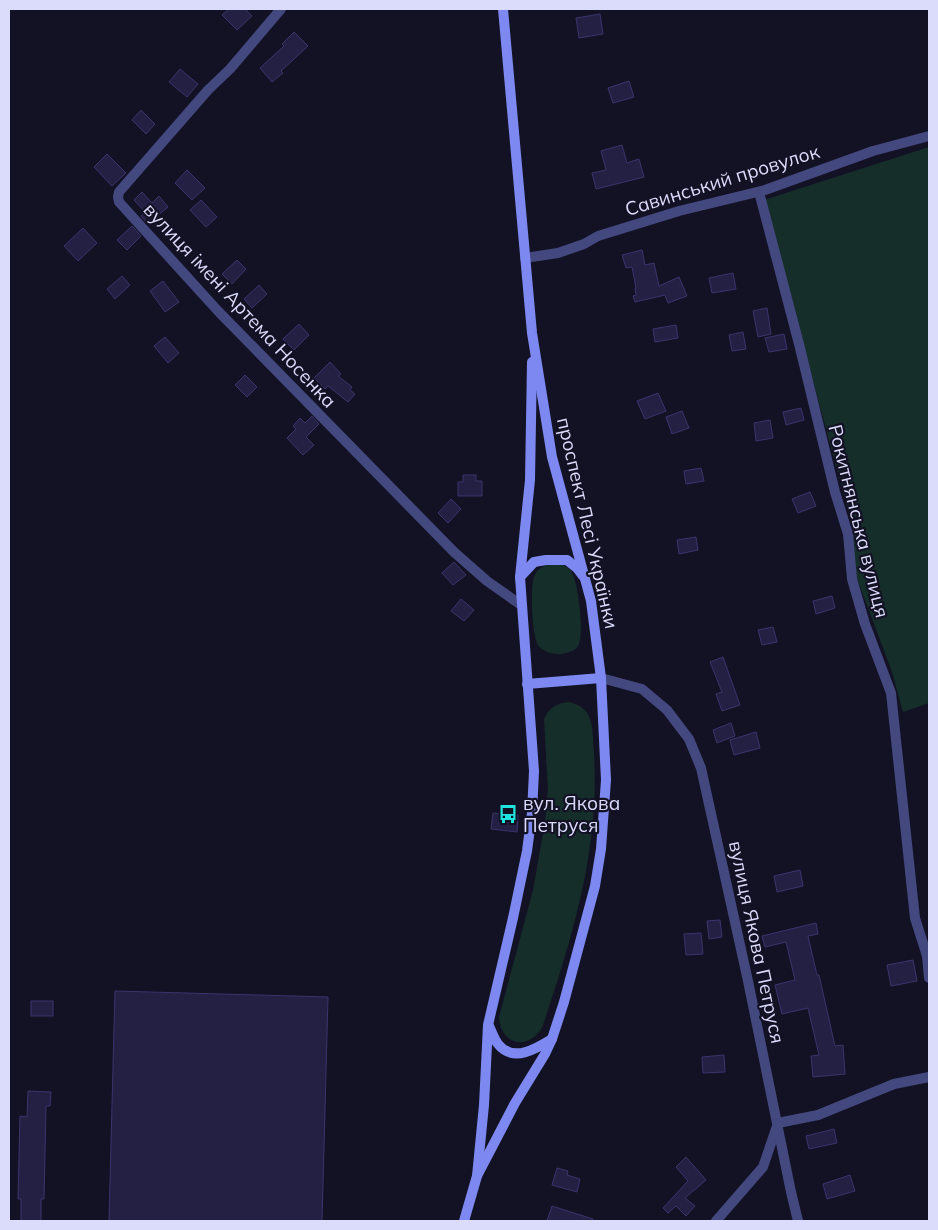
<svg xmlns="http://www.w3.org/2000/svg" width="938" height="1230" font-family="Mulish,sans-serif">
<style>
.green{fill:#162e2a}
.building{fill:#232044;stroke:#39356d}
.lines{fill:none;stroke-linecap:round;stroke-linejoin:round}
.street{stroke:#43487f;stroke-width:10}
.secondary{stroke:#7d89f0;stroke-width:10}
.labels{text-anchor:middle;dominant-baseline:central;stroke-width:4.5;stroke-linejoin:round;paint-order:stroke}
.street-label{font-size:19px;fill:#dbdbfb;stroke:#131225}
.poi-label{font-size:19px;fill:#dbdbfb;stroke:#131225;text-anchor:start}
</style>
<rect width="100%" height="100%" fill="#131225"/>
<!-- green -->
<g class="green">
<polygon points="929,147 929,703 903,712 892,672 856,576 852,525 764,200"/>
<path d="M551,563C559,563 566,565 571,571C578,580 585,636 578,646C575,651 567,653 562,654C554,655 543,652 538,645C532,636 530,587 534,577C537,569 543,566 551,563Z"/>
<path d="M569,702C596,708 592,731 594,754C600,848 572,939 542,1028C527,1051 501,1045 499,1017L533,890L545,822L548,790L544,719C549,708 557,703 569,702Z"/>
</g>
<!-- building -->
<g class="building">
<polygon points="229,9 245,9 252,16 237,30 222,15"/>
<polygon points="600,14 603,34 579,38 576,18"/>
<polygon points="294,32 308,46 281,71 283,73 272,82 260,68 284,46 282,44"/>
<polygon points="180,69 198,84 187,97 169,82"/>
<polygon points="629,81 634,97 613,103 608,88"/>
<polygon points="141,110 155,124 146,134 132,120"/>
<polygon points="622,145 627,163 639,159 644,177 596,189 592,173 606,170 601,151"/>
<polygon points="107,154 126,173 112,186 94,167"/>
<polygon points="187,170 205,188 192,200 175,183"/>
<polygon points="142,192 152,203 159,196 168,207 148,224 141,216 145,212 134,200"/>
<polygon points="201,200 217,217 206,227 190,210"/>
<polygon points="132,226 141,236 127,250 117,240"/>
<polygon points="83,228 97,243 78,261 64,246"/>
<polygon points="642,250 645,265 654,263 659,286 679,277 687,296 668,303 665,295 635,302 633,296 636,295 635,288 636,288 632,267 626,268 622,255"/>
<polygon points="237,260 246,269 232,284 222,274"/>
<polygon points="733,273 736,289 712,293 709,278"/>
<polygon points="122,276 130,285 115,299 107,289"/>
<polygon points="163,281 179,302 165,312 150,291"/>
<polygon points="259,285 267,294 252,308 244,299"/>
<polygon points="767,308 771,334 758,337 753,311"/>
<polygon points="299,324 309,335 294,350 283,339"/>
<polygon points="676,325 678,338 655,342 653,329"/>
<polygon points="743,332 746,349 732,351 729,335"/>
<polygon points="784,334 787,349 769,352 765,338"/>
<polygon points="165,337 179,353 168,363 154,346"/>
<polygon points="330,362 341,374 338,376 352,387 350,390 355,394 348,402 328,386 325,389 314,378"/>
<polygon points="245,375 257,387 247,397 235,385"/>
<polygon points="658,393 666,411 645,419 637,401"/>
<polygon points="801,408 804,420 786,425 783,412"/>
<polygon points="682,411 689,428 672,434 666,417"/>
<polygon points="312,416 319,424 306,437 314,445 303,455 287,438 296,429 293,426 300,418 305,423"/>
<polygon points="770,420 773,438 756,441 754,423"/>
<polygon points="701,468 704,481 686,484 684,471"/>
<polygon points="463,475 476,475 476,481 482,481 482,496 458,496 458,482 463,482"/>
<polygon points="810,492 816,506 798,513 792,499"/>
<polygon points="451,499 461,509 448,523 438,513"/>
<polygon points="696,537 698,550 679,554 677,540"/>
<polygon points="454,562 466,575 453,585 442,573"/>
<polygon points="832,596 835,608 816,614 813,601"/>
<polygon points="461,599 474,610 464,621 451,611"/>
<polygon points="773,627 777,642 762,645 758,630"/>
<polygon points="723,657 740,705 722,711 716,694 722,692 710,662"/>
<polygon points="731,723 735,736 717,743 713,730"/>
<polygon points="756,732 760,748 734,755 730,740"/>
<polygon points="493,813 518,815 517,832 491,829"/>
<polygon points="800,870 803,886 777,892 774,876"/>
<polygon points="720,920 722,937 709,939 707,921"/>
<polygon points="816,923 818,934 808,936 817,975 819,975 835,1046 843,1045 845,1074 813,1077 811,1056 819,1055 808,1008 782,1014 775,985 795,980 786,942 765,947 762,936"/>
<polygon points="701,933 703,954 686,955 684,934"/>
<polygon points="913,960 917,981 891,986 887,965"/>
<polygon points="115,991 328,997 322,1221 109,1221"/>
<rect x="31" y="1001" width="22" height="15"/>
<polygon points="724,1055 725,1072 703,1073 702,1057"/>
<polygon points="28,1091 51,1092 50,1106 46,1106 44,1199 41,1199 41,1221 21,1221 21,1199 18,1199 20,1116 27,1117"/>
<polygon points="834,1129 837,1143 809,1149 806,1136"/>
<polygon points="686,1157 706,1180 685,1198 695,1206 686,1216 676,1206 668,1213 663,1208 688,1181 676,1167"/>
<polygon points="557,1168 568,1171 567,1175 580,1179 577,1192 552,1185"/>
<polygon points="850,1175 855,1191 827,1199 823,1184"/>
<polygon points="552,1206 593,1219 592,1221 547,1221"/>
</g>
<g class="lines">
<!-- street -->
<g class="street">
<polyline points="281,9 230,69 208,90 119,192 118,197 119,202 218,311 454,552 487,581 521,605"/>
<polyline points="759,192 799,344 835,492 848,534 852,579 865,624 891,693 915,918 927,956 929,978"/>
<polyline points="525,258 558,253 584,244 598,236 679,211 765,190 873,151 929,136"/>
<polyline points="601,678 642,689 667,710 689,739 701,768 748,981 791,1192 798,1221"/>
<polyline points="716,1221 763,1167 778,1123 818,1115 894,1084 929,1077"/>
</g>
<!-- secondary -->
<g class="secondary">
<polyline points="520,577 534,562 546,560 567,560 577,568 583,576"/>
<polyline points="527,684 601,678"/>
<path d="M489,1026C492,1032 494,1039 498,1044C513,1063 536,1049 552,1039"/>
<polyline points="477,1176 515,1103 545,1054 552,1039 564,1002 595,886 601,849 606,780 601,678 591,601 552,457 532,333 503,9"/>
<polyline points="464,1221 477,1176 484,1105 488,1025 513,918 527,851 532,813 534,771 520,577 530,480 532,362"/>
</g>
</g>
<!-- icons -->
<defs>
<g id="bus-bare" transform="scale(1.5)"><path d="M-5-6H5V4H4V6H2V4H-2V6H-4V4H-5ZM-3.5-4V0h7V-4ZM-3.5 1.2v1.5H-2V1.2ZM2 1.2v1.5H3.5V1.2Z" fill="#1de4de" stroke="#131225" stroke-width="2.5" paint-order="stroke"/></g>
</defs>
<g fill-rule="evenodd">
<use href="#bus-bare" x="508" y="814"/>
</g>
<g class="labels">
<!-- street labels -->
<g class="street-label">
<text transform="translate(722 180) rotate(-17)">Савинський провулок</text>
<text transform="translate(240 305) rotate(47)">вулиця імені Артема Носенка</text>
<text transform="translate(859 521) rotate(76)">Рокитнянська вулиця</text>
<text transform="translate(588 523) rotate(77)">проспект Лесі Українки</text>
<text transform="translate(757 942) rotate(78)">вулиця Якова Петруся</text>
</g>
<!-- poi labels -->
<g class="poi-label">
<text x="523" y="803">вул. Якова<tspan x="523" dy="22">Петруся</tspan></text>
</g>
</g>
<!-- border -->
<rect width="938" height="1230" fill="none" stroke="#dbdbfb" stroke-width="20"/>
</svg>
